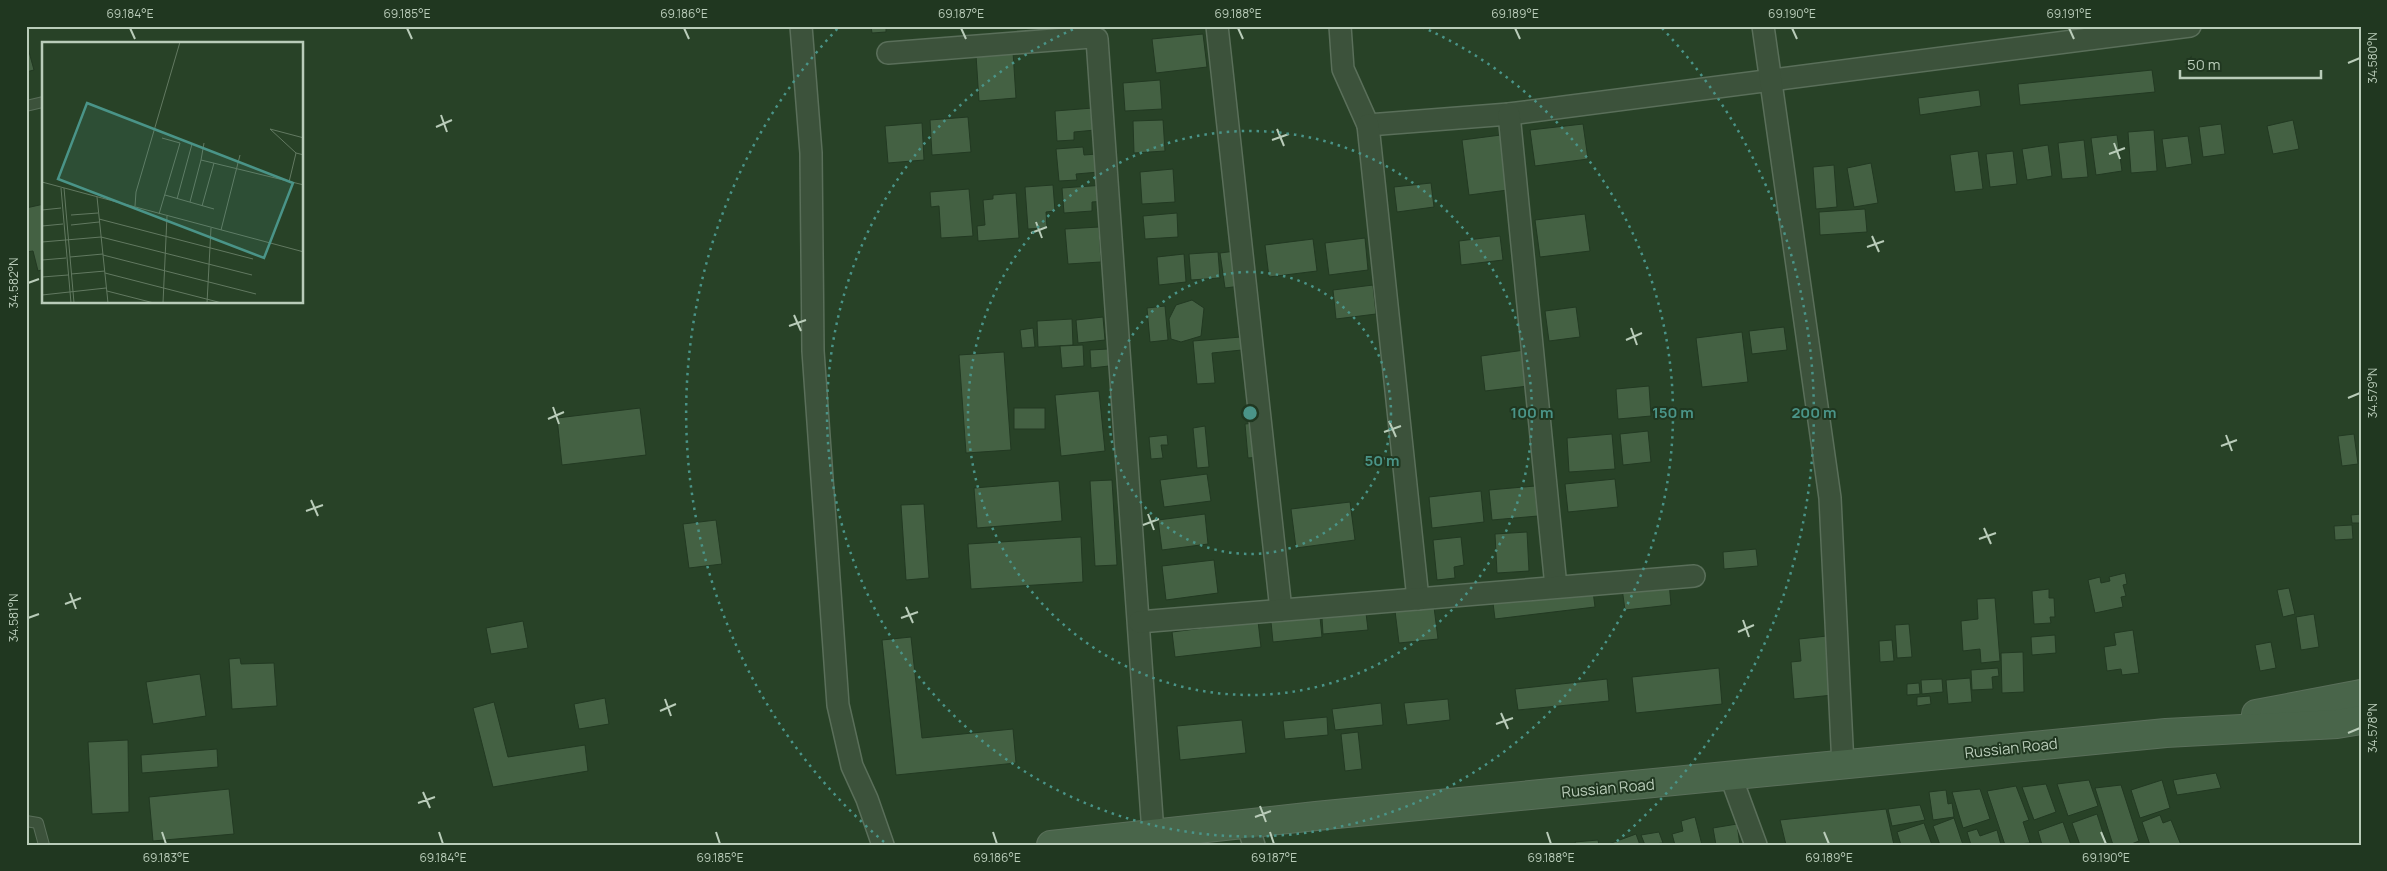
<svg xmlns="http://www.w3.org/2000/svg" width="2387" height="871" font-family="Manrope,sans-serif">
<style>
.building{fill:#446143;stroke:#223922}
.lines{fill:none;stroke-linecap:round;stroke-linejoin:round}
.lane-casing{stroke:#5a6f5a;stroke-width:12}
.street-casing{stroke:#5a6f5a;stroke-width:24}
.secondary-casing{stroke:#5a6f5a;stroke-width:30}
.lane{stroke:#3c523b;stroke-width:10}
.street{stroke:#3c523b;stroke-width:21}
.secondary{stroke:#49654a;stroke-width:28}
.ticks{fill:none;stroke:#b9ccb9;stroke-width:2}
.ring{fill:none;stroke:#4a9488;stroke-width:2.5;stroke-dasharray:2.5 5}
.labels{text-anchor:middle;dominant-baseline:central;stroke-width:4;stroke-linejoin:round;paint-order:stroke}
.street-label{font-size:15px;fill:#b9ccb9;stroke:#203720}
.inset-road{fill:none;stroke:#627961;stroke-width:1}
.view{fill:#4a9488;fill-opacity:0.15;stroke:#4a9488;stroke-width:2.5}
.inset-edge{fill:none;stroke:#b9ccb9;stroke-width:2.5}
.centre{fill:#4a9488;stroke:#203720;stroke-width:2.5}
.ring-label{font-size:15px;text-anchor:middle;font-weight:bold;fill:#4a9488;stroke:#203720;stroke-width:4;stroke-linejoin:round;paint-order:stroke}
.neatline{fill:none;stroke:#b9ccb9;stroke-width:2}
.ticks-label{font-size:12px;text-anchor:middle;fill:#b9ccb9}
</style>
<rect width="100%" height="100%" fill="#284227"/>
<!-- building -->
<g class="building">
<polygon points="871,26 886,26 886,32 872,33"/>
<polygon points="1203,34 1207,67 1156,73 1152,39"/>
<polygon points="26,41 34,70 26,72"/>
<polygon points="1013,52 1016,98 979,101 976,55"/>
<polygon points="2152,70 2155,92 2020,105 2018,84"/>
<polygon points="1160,80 1162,109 1125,111 1123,83"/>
<polygon points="1979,90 1981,106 1920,115 1918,98"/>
<polygon points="1093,108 1095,130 1074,132 1074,140 1057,141 1055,111"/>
<polygon points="968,117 971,152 932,155 930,120"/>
<polygon points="1163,120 1165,151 1134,153 1133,121"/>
<polygon points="2293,120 2299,149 2273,154 2267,126"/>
<polygon points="922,123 924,160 888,163 885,126"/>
<polygon points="1583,124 1588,159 1535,166 1530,130"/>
<polygon points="2221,124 2225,154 2203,157 2199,127"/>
<polygon points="2154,130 2157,171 2131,173 2128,132"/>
<polygon points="1501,135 1508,190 1469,195 1462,140"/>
<polygon points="2117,135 2122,171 2096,175 2091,138"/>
<polygon points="2188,136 2192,164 2166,168 2162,139"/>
<polygon points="2084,140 2088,177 2062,179 2058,143"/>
<polygon points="2048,145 2052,176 2027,180 2022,149"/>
<polygon points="1083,147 1084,155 1097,154 1099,172 1076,174 1077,180 1059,181 1056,149"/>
<polygon points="1978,151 1983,189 1955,192 1950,155"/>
<polygon points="2013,151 2017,184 1990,187 1986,154"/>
<polygon points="1871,163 1878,203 1854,207 1847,168"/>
<polygon points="1834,165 1837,207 1816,209 1813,167"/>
<polygon points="1173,169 1175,202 1142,204 1140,172"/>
<polygon points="1431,183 1434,207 1397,212 1394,187"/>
<polygon points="1053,185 1055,211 1046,212 1047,228 1028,229 1025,187"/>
<polygon points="1105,185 1106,201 1092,202 1092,211 1064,213 1062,188"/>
<polygon points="969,189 973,236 941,238 939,206 931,207 930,192"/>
<polygon points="1016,193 1019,238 978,241 977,226 985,225 983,200 993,199 993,195"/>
<polygon points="44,204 44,269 38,271 33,251 26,252 26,208"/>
<polygon points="1865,209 1867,232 1820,235 1819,212"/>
<polygon points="1177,213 1178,237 1145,239 1143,216"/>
<polygon points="1585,214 1590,251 1540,257 1535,220"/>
<polygon points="1099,227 1101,262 1068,264 1065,229"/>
<polygon points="1500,236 1503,260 1461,265 1459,241"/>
<polygon points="1365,238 1368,270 1329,275 1325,243"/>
<polygon points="1313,239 1317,271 1269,277 1265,245"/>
<polygon points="1236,251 1241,286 1225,288 1220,253"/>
<polygon points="1218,252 1220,278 1191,280 1189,254"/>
<polygon points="1184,254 1186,282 1159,285 1157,257"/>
<polygon points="1373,285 1376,314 1336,319 1333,290"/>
<polygon points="1192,300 1204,308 1201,336 1181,342 1171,339 1169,319 1176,305"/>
<polygon points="1165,306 1168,340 1150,342 1147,308"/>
<polygon points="1576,307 1580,337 1549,341 1545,311"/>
<polygon points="1103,317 1105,340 1078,343 1076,320"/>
<polygon points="1072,319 1073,345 1038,347 1037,321"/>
<polygon points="1784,327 1787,350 1752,354 1749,331"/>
<polygon points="1033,328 1035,347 1022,348 1020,330"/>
<polygon points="1742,332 1748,382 1702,387 1696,338"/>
<polygon points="1241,337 1242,350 1212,353 1215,383 1197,384 1193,341"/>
<polygon points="1083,345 1084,366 1062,368 1060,346"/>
<polygon points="1108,349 1109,366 1091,368 1090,350"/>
<polygon points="1525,350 1529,386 1485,391 1481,356"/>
<polygon points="1004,352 1011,450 966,453 959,355"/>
<polygon points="1649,386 1651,416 1618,419 1616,389"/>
<polygon points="1099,391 1105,451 1061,456 1055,395"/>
<polygon points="640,408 646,455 562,465 557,418"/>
<rect x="1014" y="408" width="31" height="21"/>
<polygon points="1257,423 1261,457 1248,458 1245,424"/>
<polygon points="1205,426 1209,467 1197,468 1193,428"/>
<polygon points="1648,431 1651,462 1623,465 1620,434"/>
<polygon points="1612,434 1615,469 1569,472 1567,438"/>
<polygon points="2354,434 2358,464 2342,466 2338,436"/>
<polygon points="1167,435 1168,445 1161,445 1163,458 1151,459 1149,437"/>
<polygon points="1207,474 1211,501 1164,507 1160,480"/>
<polygon points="1615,479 1618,507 1568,512 1565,484"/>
<polygon points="1112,480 1117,565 1095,566 1090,481"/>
<polygon points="1059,481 1062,521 977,528 974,488"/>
<polygon points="1535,486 1538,516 1492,520 1489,490"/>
<polygon points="1481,491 1484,522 1432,528 1429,497"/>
<polygon points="1350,502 1355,540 1296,548 1291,509"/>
<polygon points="924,504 929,578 906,580 901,505"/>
<polygon points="1205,514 1208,544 1162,550 1158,520"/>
<polygon points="2361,514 2361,523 2352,523 2351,515"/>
<polygon points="716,520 722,564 689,568 683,524"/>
<polygon points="2352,525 2353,539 2335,540 2334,526"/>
<polygon points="1527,532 1529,571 1497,573 1495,534"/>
<polygon points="1081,537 1083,582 971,589 968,544"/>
<polygon points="1461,537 1464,565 1454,567 1455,578 1437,580 1433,540"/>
<polygon points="1756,549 1758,566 1724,569 1723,552"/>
<polygon points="1214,560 1218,593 1166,600 1162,566"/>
<polygon points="2125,573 2127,584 2123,585 2126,596 2121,597 2123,607 2095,613 2088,580 2100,577 2101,583 2110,581 2109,577"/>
<polygon points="1669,582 1671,605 1625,610 1622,588"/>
<polygon points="2289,588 2295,614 2283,617 2277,590"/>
<polygon points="2049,589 2049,598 2054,598 2055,617 2050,617 2051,623 2034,624 2032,591"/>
<polygon points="1593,591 1595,607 1495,619 1493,603"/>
<polygon points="1995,598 2000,661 1981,663 1980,649 1963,651 1961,621 1978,619 1977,599"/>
<polygon points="1434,607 1438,639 1399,643 1395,611"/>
<polygon points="1366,613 1368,630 1323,634 1322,618"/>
<polygon points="2314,614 2319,647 2301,650 2296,617"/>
<polygon points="1320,617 1322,637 1273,642 1271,622"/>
<polygon points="523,621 528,648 491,654 486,628"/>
<polygon points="1258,621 1261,647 1175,657 1172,632"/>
<polygon points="1909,624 1912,657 1897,658 1895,625"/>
<polygon points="2133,630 2139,673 2122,675 2121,669 2107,671 2104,647 2116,645 2114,633"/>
<polygon points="2055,635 2056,653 2032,655 2031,637"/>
<polygon points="1827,636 1833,695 1794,699 1791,662 1801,661 1799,639"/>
<polygon points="911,637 922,738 1013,729 1016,763 896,775 882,640"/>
<polygon points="1892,640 1894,661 1880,662 1879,641"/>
<polygon points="2271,642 2276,668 2260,671 2255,645"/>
<polygon points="2023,652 2024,692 2002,693 2001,653"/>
<polygon points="240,658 241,664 274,663 277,706 232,709 229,659"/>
<polygon points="1719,668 1722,704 1636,713 1632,677"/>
<polygon points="1998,668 1999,676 1992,677 1993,689 1972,690 1971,670"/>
<polygon points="200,674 206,716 153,724 146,682"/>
<polygon points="1970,678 1972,702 1948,704 1946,680"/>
<polygon points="1607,679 1609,701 1518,710 1515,689"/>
<polygon points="1942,679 1943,692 1922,694 1921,680"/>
<polygon points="1919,683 1920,694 1907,695 1907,684"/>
<polygon points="1930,696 1931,704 1917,706 1917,697"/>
<polygon points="605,698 609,724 579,729 574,704"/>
<polygon points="1448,699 1450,720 1407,725 1404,703"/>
<polygon points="494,702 508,757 585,745 588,771 493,787 473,708"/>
<polygon points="1381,703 1383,725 1335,730 1332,709"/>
<polygon points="1327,717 1328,735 1285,739 1283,721"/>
<polygon points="1242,720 1246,753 1180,760 1177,726"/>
<polygon points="1358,732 1362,769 1345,771 1341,734"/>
<polygon points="128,740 129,812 92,814 88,742"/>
<polygon points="217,749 218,767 142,773 141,755"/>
<polygon points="2216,773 2221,788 2177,795 2173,780"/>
<polygon points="2089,780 2098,806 2068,816 2057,784"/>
<polygon points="2162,780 2170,808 2140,818 2131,790"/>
<polygon points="2046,784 2056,812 2034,820 2022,787"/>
<polygon points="2121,785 2139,841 2129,845 2113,845 2095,788"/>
<polygon points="2016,786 2029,820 2023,822 2030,843 2005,845 1987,791"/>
<polygon points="229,789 234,834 153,841 149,797"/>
<polygon points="1980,789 1990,819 1963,828 1952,792"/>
<polygon points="1946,790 1948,804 1952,803 1954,817 1933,820 1929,792"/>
<polygon points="1920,805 1925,820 1892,826 1888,809"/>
<polygon points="1886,809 1894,845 1786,845 1780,820"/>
<polygon points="2097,814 2107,845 2080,845 2072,823"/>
<polygon points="2160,815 2163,823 2171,820 2181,845 2150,845 2142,822"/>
<polygon points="1695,817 1702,845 1675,845 1672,834 1683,831 1681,821"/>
<polygon points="1954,818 1963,845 1940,845 1933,826"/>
<polygon points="2063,822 2071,845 2042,845 2038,831"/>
<polygon points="1924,823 1932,845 1901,845 1897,832"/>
<polygon points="1737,824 1740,845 1716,845 1713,828"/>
<polygon points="1977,829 1980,836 1997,830 2001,845 1971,845 1967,832"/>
<polygon points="1659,832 1663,843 1645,845 1641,835"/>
<polygon points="1636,834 1640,845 1606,845"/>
<polygon points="1598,840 1599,845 1576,845 1575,842"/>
</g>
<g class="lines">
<!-- lane casing -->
<g class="lane-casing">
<g id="lane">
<polyline points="26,106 43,102"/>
<polyline points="26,821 38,823 44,845"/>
</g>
</g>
<!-- street casing -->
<g class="street-casing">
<g id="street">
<polyline points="801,26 811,153 813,351 838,705 852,766 867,799 883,845"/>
<polyline points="1217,26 1281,610"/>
<polyline points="1340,26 1343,69 1368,125 1509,114 2190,26"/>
<polyline points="1763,26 1830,498 1843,766"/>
<polyline points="888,53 1091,37 1097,39 1153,833"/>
<polyline points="1509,114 1556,587"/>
<polyline points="1368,125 1418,599"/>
<polyline points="1139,622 1694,576"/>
<polyline points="1731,777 1756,845"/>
<polyline points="1247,824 1254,845"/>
</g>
</g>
<!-- secondary casing -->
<g class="secondary-casing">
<g id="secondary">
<polyline points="2256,714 2361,694"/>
<polyline points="1051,845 1316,816 2166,733 2337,724 2361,720"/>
</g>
</g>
<!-- lane -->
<use href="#lane" class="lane"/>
<!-- street -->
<use href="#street" class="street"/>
<!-- secondary -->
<use href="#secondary" class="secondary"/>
</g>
<!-- ticks -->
<path class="ticks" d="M130,28L135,39M407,28L412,39M684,28L689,39M961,28L966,39M1238,28L1243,39M1515,28L1520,39M1792,28L1797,39M2069,28L2074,39M2348,63L2360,58M441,115L447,132M436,127L452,120M1277,129L1284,146M1272,140L1289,134M2114,143L2120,159M2109,154L2125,148M1036,222L1042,238M1031,233L1047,227M1872,236L1879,252M1867,247L1884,241M28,283L39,279M794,315L801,331M789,326L806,320M1631,328L1637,345M1626,340L1642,333M2348,398L2360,393M553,407L559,424M548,419L564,412M1389,421L1396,437M1384,432L1401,426M2226,435L2232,451M2221,446L2237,440M311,500L318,516M306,511L323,505M1148,514L1154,530M1143,525L1159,519M1984,528L1991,544M1979,539L1996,533M70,593L76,609M65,604L81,598M906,607L913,623M28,618L39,614M901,618L918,612M1743,620L1749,637M1738,632L1754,625M665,699L671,716M660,711L676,704M1501,713L1508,729M1496,724L1513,718M2348,733L2360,728M423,792L430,808M418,803L435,797M1260,806L1266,822M1255,817L1271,811M162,832L166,844M439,832L443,844M716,832L720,844M993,832L997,844M1270,832L1274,844M1547,832L1551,844M1824,832L1829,844M2101,832L2106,844"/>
<!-- distance rings -->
<g class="ring">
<circle cx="1250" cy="413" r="141"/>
<circle cx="1250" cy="413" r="282"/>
<path d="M1422 27A423 423 0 1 1 1078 27"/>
<path d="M884 842A564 564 0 0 1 838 28M1662 28A564 564 0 0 1 1616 842"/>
</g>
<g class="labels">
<!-- street labels -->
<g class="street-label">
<text transform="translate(2011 748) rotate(-6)">Russian Road</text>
<text transform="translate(1608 788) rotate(-5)">Russian Road</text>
</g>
</g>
<!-- overview -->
<g transform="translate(42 42)">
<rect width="261" height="261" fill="#284227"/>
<path class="inset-road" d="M262,96L228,87L254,111L262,113M162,101L159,118L262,143M0,140L262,210M247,140L254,111M19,146L29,261M22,146L32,261M123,153L172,167M55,155L66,261M135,157L150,102M148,160L159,118M93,164L94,150L138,0M160,164L172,121M0,168L19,166M117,172L138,101L120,96M29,173L56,171M57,177L211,217M29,183L57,180M0,184L21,182M179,188L198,113M0,200L59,195L210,233M61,213L214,252M28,215L61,212M0,218L24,216M63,231L180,261M29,232L63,229M0,235L26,233M65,249L112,261M0,253L64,246M121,261L125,174M165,261L169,186"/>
<path class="view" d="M45,61L251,141L222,216L16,137Z"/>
<rect width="261" height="261" class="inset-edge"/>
</g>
<circle cx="1250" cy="413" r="8" class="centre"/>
<g class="ring-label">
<text x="1532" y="418">100 m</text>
<text x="1673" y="418">150 m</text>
<text x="1814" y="418">200 m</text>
<text x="1382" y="466">50 m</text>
</g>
<!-- border -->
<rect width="2387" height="871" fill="none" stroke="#203720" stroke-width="55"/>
<!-- scale -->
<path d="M2180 70v8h141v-8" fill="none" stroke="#b9ccb9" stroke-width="2.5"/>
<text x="2187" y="70" font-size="15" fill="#b9ccb9" stroke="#203720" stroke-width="4" paint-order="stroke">50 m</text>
<rect x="28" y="28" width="2332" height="816" class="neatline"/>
<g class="ticks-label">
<text x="130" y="18">69.184°E</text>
<text x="407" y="18">69.185°E</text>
<text x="684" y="18">69.186°E</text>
<text x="961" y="18">69.187°E</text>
<text x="1238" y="18">69.188°E</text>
<text x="1515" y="18">69.189°E</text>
<text x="1792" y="18">69.190°E</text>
<text x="2069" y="18">69.191°E</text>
<text transform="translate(2373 58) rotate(-90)" y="4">34.580°N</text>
<text transform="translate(14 283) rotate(-90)" y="4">34.582°N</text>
<text transform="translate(2373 393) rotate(-90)" y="4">34.579°N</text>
<text transform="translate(14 618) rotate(-90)" y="4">34.581°N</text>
<text transform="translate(2373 728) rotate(-90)" y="4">34.578°N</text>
<text x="166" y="862">69.183°E</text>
<text x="443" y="862">69.184°E</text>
<text x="720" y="862">69.185°E</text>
<text x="997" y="862">69.186°E</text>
<text x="1274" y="862">69.187°E</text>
<text x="1551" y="862">69.188°E</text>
<text x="1829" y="862">69.189°E</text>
<text x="2106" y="862">69.190°E</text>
</g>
</svg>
